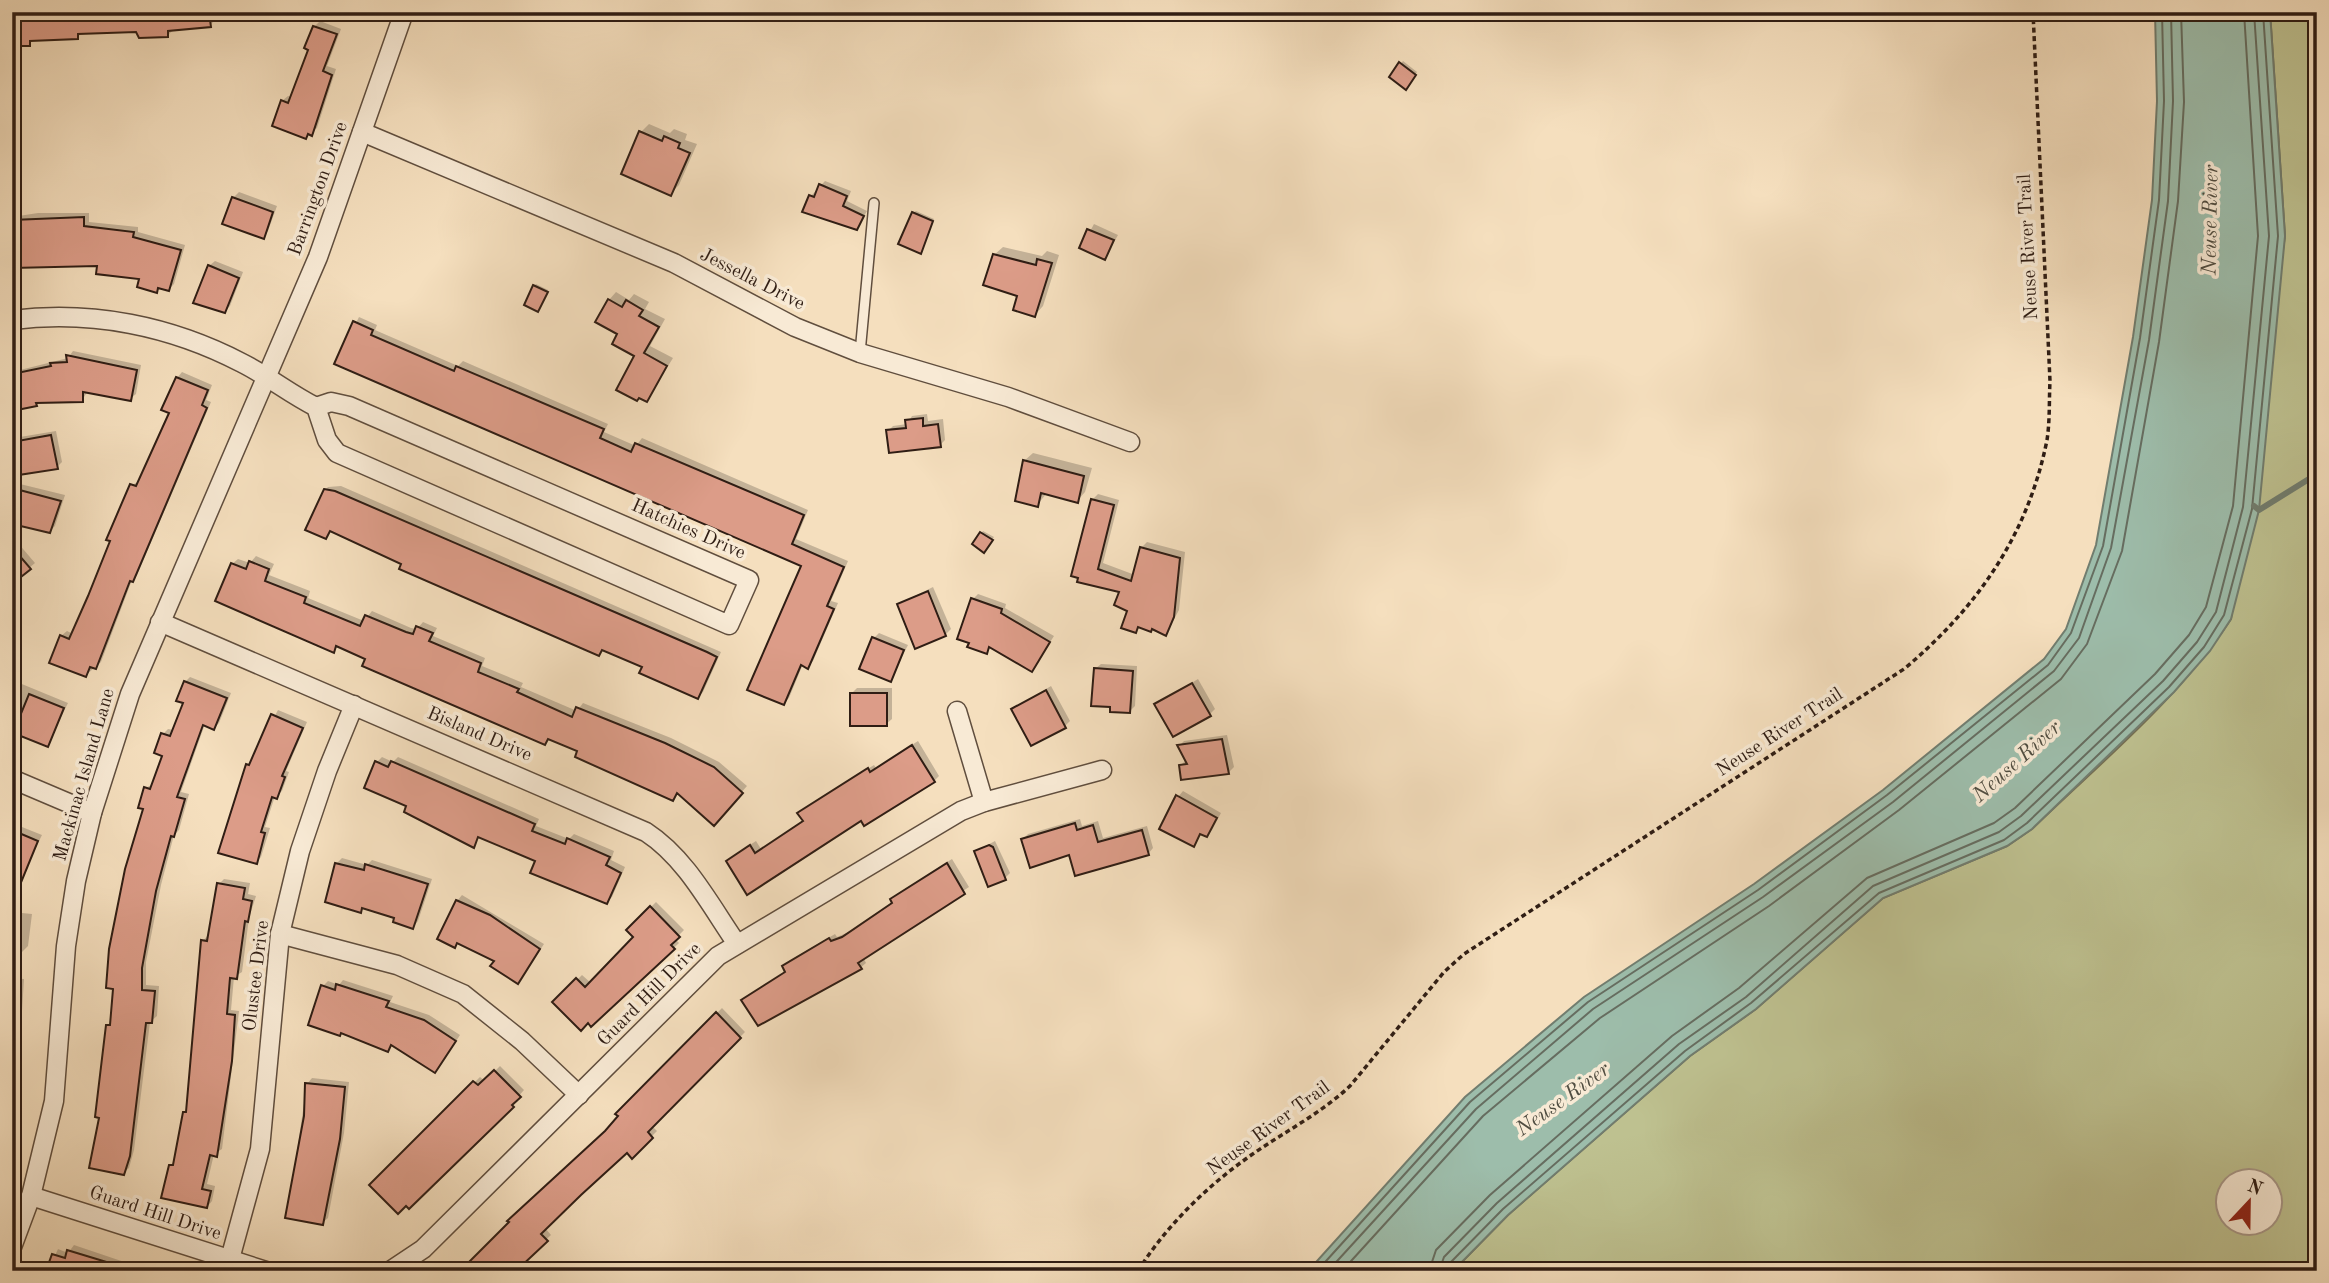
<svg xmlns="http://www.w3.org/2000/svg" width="2329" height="1283" font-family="'Old Standard TT',serif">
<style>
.green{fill:#bec190;stroke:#766f52;stroke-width:2;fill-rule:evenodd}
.water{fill:#9dbdab;stroke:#717d6f;stroke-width:2}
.shadow{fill:#0003}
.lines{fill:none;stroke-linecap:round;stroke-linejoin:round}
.shore{stroke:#666d60;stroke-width:2}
.stream{stroke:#717d6f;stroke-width:6}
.building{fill:#dc9c88;stroke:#2f1d14;stroke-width:2}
.service-casing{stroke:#604e3e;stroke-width:12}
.minor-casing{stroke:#604e3e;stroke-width:21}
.path{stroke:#2f1d14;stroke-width:3.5;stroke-dasharray:5 3.5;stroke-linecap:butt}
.service{stroke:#f8ead5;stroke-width:9}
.minor{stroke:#f8ead5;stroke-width:18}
.labels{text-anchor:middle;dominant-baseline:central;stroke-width:7;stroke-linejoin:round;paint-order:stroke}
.street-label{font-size:19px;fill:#2f1d14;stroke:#f8ead5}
.water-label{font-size:21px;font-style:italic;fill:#504d41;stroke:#f8ead5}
</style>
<rect width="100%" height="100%" fill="#f5dfbe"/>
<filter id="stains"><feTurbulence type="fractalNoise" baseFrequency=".00286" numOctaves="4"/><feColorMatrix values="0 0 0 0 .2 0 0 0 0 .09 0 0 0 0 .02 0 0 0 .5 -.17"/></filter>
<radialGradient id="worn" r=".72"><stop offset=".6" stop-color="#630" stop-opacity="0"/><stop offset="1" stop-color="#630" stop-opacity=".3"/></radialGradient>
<!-- green -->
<path class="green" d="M2270,12H2317V1271H1453L1508,1215L1690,1056L1756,1009L1883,898L2007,846L2032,829C2101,762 2178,700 2231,619L2285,236ZM2228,1182H2270V1224H2228Z"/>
<!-- water -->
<polygon class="water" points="2155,12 2270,12 2285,236 2259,510 2231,619 2210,651 2174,692 2032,829 2007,846 1883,898 1756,1009 1690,1056 1508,1215 1453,1271 1308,1271 1465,1097 1584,997 1754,884 1883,790 2044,659 2066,629 2096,545 2133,337 2152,200 2157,101"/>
<!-- shadow -->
<g class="shadow">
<polygon points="12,12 215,12 215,20 210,25 174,29 168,35 138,30 82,32 78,37 35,39 29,44"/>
<polygon points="320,21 341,29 327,66 336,69 317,128 305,137 282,101 288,96 292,97 311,49 314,27"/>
<polygon points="1403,61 1417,72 1408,85 1391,76"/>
<polygon points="649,124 670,133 674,129 687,134 685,140 697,144 679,185 671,193 641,132"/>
<polygon points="825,181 851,191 847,201 867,211 857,228 811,196"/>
<polygon points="239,192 277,206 268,231 263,237 224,223 233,198"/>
<polygon points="916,211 934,219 921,252 913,213"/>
<polygon points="38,213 89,213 89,222 138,227 138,232 185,245 174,284 169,289 160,287 156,291 141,277 99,264 12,268 12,217"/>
<polygon points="1094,224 1118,235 1105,258 1081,248"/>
<polygon points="1003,247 1042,256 1047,251 1059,255 1043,306 1035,315 994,255"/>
<polygon points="215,261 243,272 230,306 225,311 209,266"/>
<polygon points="536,284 548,290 538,310 534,286"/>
<polygon points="616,292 629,300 634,294 649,302 645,309 665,319 650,346 673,358 647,400 636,355 620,334 609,300"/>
<polygon points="359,317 377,325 375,330 458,366 463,361 608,424 604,432 636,446 642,438 808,510 796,539 848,561 831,601 838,603 813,661 808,666 803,664 789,698 784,703 803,565 336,363"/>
<polygon points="73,351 141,365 136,394 130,399 88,391 82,400 39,401 21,408 12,422 12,372 68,358"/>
<polygon points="182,372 212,385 206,400 211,402 137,575 132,580 101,662 86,675 61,636 67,631 73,634 132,485 140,481 171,412 177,378"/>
<polygon points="927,414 928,421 943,419 945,440 940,445 888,431 893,426 907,424 912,416"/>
<polygon points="56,431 62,462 57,467 12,475 14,438"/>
<polygon points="1033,453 1092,468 1085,492 1077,501 1047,493 1037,505 1024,461"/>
<polygon points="20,484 65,495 55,526 50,531 15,490"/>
<polygon points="341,486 721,652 703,692 698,697 644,666 605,649 599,654 332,530 326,537 323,492 328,487"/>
<polygon points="1098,494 1119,500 1103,563 1135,575 1141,548 1147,542 1185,552 1179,610 1166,634 1140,626 1136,631 1121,591 1080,581 1092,500"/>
<polygon points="983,531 994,537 986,548 974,544"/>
<polygon points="12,536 35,563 12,582"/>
<polygon points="256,556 274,564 269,575 310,591 308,598 364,621 372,611 411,628 417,629 423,622 437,628 433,636 485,658 482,666 523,683 521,687 577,711 583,703 671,738 719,762 747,786 719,818 679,792 673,799 579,750 550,738 545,743 339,645 333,651 232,564 238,559 250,563"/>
<polygon points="933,587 951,629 945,635 899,604"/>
<polygon points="978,594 1006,604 1005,608 1054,636 1032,670 991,647 986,652 973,599"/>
<polygon points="879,633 908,645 890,680 874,638"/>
<polygon points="1101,664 1137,666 1135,706 1129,712 1095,669"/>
<polygon points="190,677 231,693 219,723 214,728 205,724 181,792 189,794 179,830 174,835 161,885 146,962 146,985 159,986 157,1016 150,1022 134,1150 129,1168 123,1173 101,1116 108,1025 112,1021 146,808 145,788 154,784 164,755 163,734 168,729 174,730 185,702 185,682"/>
<polygon points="1198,679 1215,709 1209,715 1156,705"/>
<polygon points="12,680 68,703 47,745 12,722"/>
<polygon points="1051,686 1070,721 1065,726 1013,709"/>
<polygon points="857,688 892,688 892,719 886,724 852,693"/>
<polygon points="278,710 307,722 286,771 289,772 282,791 275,796 265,827 270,828 261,857 256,862 248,765"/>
<polygon points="1227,735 1234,767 1229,772 1181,765 1187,759 1179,746 1184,741"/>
<polygon points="918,741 939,776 934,781 862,819 747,892 728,861 733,856 756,841 761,849 805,820 800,813 805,808 874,765 876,768"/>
<polygon points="382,757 393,762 398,757 539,819 536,826 569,839 574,834 614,851 611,860 625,867 612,897 607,902 537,860 480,836 473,846 408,805 377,762"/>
<polygon points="1183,791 1221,813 1212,830 1207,835 1202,833 1194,844 1178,797"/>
<polygon points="1080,819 1082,826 1098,821 1103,838 1147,826 1153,848 1148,854 1070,853 1023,839 1028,834"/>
<polygon points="12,823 42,835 23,873 12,869"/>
<polygon points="995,841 1010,873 1005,878 976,851"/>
<polygon points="342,858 367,865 372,860 432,879 418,921 413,927 397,917 365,907 360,911 327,901 337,863"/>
<polygon points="952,859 969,887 863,957 866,963 860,968 744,1000 787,971 784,966 789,961 835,934 837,937 849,932 894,902 892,899 897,894"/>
<polygon points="224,879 250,883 248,894 256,896 249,918 242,972 234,977 231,1010 239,1011 222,1149 214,1154 207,1184 215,1186 212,1201 207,1207 171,1165 176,1160 184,1112 188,1109 203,941 208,935 219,884"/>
<polygon points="462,895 544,944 523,976 458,942 455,946 457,901"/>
<polygon points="656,902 684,930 675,939 679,943 659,962 555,1002 582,975 591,983 635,937 628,930"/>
<polygon points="12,912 32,914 28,946 22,952 12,950"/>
<polygon points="12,978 24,979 22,1011 17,1016 12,1016"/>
<polygon points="343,980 393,996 390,1002 429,1015 460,1035 440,1066 435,1071 394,1044 388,1050 323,986 328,981 339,985"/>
<polygon points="722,1008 745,1032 652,1126 657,1131 632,1156 627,1151 545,1228 551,1235 521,1263 527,1269 460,1271 608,1130 620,1116 618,1114"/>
<polygon points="12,1048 21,1049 19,1067 12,1076"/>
<polygon points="500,1066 524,1090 516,1099 518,1101 409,1207 371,1185 480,1077 485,1081"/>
<polygon points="312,1078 349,1082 344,1133 328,1218 322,1223 287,1217 307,1084"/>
<polygon points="74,1245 151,1271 48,1271 58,1249 68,1253"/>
</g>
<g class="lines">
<!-- shore -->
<g class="shore">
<polyline points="1317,1271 1470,1102 1588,1002 1758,890 1887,795 2048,665 2071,633 2103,546 2140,338 2159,200 2164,101 2162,12"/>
<polyline points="1328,1271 1476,1109 1593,1009 1763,897 1893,802 2054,671 2079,638 2111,548 2149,340 2168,201 2173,101 2171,12"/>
<polyline points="1342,1271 1483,1116 1600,1018 1769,906 1899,810 2061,679 2087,644 2122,551 2159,342 2178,201 2184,102 2181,12"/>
<polyline points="1429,1271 1436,1250 1490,1195 1672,1036 1739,988 1867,878 1994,823 2015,808 2155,674 2189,635 2206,607 2233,506 2258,236 2244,12"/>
<polyline points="1439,1271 1444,1257 1497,1203 1679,1044 1746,997 1873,886 1999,832 2021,816 2163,681 2197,642 2216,612 2243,507 2269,236 2254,12"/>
<polyline points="1448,1271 1450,1263 1503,1209 1685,1051 1751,1003 1879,893 2004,840 2027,823 2169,687 2204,647 2224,615 2252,509 2278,236 2263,12"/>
</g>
<!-- stream -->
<polyline class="stream" points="2254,506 2259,510 2317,474"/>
</g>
<!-- building -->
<g class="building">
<polygon points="12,12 209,12 211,27 168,31 168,37 139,38 136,32 78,34 78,39 30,41 30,46 12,46"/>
<polygon points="313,26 337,34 323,71 332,75 312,136 308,134 306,139 272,126 281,100 288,103 308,50 304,48"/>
<polygon points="1399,62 1416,75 1406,90 1389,77"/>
<polygon points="639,131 662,141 664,136 680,143 678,148 690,153 671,196 621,174"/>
<polygon points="819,184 847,196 843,206 864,216 857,230 802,212 809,195 814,197"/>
<polygon points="232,197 273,212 264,239 222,224"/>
<polygon points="912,212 933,221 921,254 898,244"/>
<polygon points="84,217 84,226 134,232 133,237 181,250 169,291 158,288 157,293 137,287 139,279 96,274 97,266 12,268 12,220"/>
<polygon points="1087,229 1114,240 1105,260 1079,248"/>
<polygon points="993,254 1036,265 1037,259 1052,263 1035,317 1013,310 1017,296 983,285"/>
<polygon points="208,265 239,278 225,313 193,303"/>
<polygon points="533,285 548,292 538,312 524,305"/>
<polygon points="608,299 622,307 626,300 643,310 639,316 659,327 644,353 667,366 647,402 639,398 637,401 616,390 634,356 612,344 617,334 595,322"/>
<polygon points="353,321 373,330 371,335 454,371 456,366 604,429 600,438 631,452 635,443 804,515 792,544 844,567 827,606 834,609 808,669 801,665 784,705 747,690 801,566 334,364"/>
<polygon points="66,355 137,370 131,401 83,392 83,402 36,403 37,406 12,411 12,374 51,366 50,363 67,362"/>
<polygon points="176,377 208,390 202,405 207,408 133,582 130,581 96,669 90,667 86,677 49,663 60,635 69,639 88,596 110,541 106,540 130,484 136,486 169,413 161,410"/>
<polygon points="923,418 923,426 938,424 941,447 889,453 886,430 906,428 905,420"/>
<polygon points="51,435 58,469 12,476 12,442"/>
<polygon points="1023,460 1084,476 1078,503 1041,493 1038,507 1015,501"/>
<polygon points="12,488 61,501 50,533 12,524"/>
<polygon points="324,489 335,491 707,652 717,657 698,699 639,673 642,667 602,650 599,656 399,569 401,564 330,531 326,539 305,530"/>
<polygon points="1091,499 1114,505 1098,569 1131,581 1140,547 1180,558 1174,617 1166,636 1152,629 1151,632 1138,627 1136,633 1121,628 1127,611 1114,605 1119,592 1077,582 1078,578 1071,576"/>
<polygon points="980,532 993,540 984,553 972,544"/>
<polygon points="12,547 31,569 12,584"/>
<polygon points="249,561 269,569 265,581 306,597 304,603 360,626 365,615 406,632 413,634 416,626 433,633 429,641 481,663 478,672 519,689 517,692 572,717 576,707 665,743 714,767 743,793 714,826 677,793 673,801 575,757 577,751 548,739 545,745 362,666 365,659 336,646 334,653 215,601 231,563 246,569"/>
<polygon points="928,591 946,636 915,649 897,604"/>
<polygon points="971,598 1002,609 1001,613 1050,642 1032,672 989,647 987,654 967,647 969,643 957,639"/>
<polygon points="872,637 904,650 891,682 859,669"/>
<polygon points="1094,668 1133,671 1130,713 1110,712 1110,707 1091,706"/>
<polygon points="184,681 227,698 214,730 203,725 177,797 185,799 174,837 171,836 156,891 142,968 142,990 155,991 152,1023 146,1023 130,1156 124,1175 89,1168 99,1118 95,1117 106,1025 110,1025 113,989 106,988 109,949 125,869 143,809 138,808 144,787 150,789 162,756 154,753 161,733 170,736 183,703 176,701"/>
<polygon points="1192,683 1211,716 1173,737 1154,704"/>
<polygon points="1046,690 1066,728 1031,746 1011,709"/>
<rect x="850" y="693" width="37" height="33"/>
<polygon points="29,694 64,708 48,747 13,733"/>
<polygon points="271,714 303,728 282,776 285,777 277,799 272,797 261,832 265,833 257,864 218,853 246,764 249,765"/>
<polygon points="1222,739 1229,774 1181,780 1179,765 1187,764 1177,745"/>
<polygon points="912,745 935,782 864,826 861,821 747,895 726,861 750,845 755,853 803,821 797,813 868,768 870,772"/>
<polygon points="375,761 388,767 391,761 535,824 532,831 565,844 567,838 610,857 606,865 621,873 607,904 530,873 535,861 478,837 474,848 404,812 406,806 364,788"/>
<polygon points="1176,795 1217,818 1207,837 1200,834 1194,847 1159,829"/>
<polygon points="1075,823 1077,830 1093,825 1098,842 1142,830 1149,855 1075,876 1069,855 1030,868 1021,839"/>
<polygon points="12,830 38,841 13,902 12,901"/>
<polygon points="989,845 993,847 1006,880 988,887 974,851"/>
<polygon points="335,863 364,870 365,864 428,884 413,929 393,922 394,918 362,908 361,913 325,902"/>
<polygon points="947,863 965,894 858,963 862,969 758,1026 741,1000 785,972 782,966 829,938 831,941 842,937 892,903 890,899"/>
<polygon points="217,883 245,888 243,899 252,901 248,922 245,921 237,979 230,978 227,1014 235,1015 232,1061 217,1157 210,1155 202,1189 211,1191 207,1208 161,1198 169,1165 173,1165 183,1112 186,1112 201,940 207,941"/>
<polygon points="456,900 490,915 540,949 518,984 490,966 494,961 457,943 455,948 437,939"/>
<polygon points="650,906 680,937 671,945 675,949 591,1027 588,1023 581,1031 552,1002 576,978 585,987 633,937 626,930"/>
<polygon points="336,984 389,1001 386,1007 424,1020 456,1041 435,1073 391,1045 388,1052 341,1033 340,1036 308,1025 321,985 335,990"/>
<polygon points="716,1012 741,1038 648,1132 653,1138 632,1159 627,1153 581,1195 541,1234 548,1241 516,1271 460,1271 509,1222 507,1221 605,1131 618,1116 615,1114"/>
<polygon points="494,1070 521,1097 512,1105 514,1107 409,1209 406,1206 398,1214 369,1185 473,1081 478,1085"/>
<polygon points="305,1083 345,1087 340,1139 323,1225 285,1218 304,1116"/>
<polygon points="67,1250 123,1267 123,1271 46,1271 52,1254 65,1258"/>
</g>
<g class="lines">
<!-- service casing -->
<g class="service-casing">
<polyline id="service" points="860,353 874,203"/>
</g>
<!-- minor casing -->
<g class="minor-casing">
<g id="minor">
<polyline points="362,132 674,263 795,327 860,353 1008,397 1130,442"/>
<path d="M12,320C92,310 171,326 242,363C268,376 290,394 316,407L331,402L349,406L749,580L729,625L337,453L327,440L316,407"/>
<path d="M160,622L646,832C686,858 710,905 737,944"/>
<polyline points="957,711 984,802"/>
<polyline points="12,779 92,813"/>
<polyline points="280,934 397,965 463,994 522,1041 579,1095"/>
<polyline points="31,1196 266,1271"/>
<polyline points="12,1247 31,1196 54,1101 66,946 76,881 92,813 130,694 318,257 404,12"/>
<polyline points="230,1259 260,1149 280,934 300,851 327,771 354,705"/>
<polyline points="390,1271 423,1249 718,956 961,811 984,802 1102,770"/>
</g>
</g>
<!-- path -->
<path class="path" d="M1138,1271C1164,1229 1203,1190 1243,1161C1278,1135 1318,1116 1350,1086L1444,972L1464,954L1904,669C1977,608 2028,535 2047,440C2050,421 2049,400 2050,381L2033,12"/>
<!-- service -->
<use href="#service" class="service"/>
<!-- minor -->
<use href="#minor" class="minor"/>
</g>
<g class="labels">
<!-- street labels -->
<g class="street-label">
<text transform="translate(319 189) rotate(-70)">Barrington Drive</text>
<text transform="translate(2029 247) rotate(-93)">Neuse River Trail</text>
<text transform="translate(752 280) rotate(27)">Jessella Drive</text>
<text transform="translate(688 530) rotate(24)">Hatchies Drive</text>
<text transform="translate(1780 733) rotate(-33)">Neuse River Trail</text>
<text transform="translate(479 735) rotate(23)">Bisland Drive</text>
<text transform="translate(85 775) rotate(-74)">Mackinac Island Lane</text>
<text transform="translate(257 976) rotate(-83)">Olustee Drive</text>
<text transform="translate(650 995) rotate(-45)">Guard Hill Drive</text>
<text transform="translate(1269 1129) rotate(-36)">Neuse River Trail</text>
<text transform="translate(155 1214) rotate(18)">Guard Hill Drive</text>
</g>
<!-- water labels -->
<g class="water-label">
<text transform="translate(2211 220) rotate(-89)">Neuse River</text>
<text transform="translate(2017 762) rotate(-42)">Neuse River</text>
<text transform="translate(1563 1100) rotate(-36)">Neuse River</text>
</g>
</g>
<!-- margin -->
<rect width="2329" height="1283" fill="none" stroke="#f5dfbe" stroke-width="42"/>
<rect x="14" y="14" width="2301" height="1255" fill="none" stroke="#2f1d14" stroke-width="3.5"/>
<rect x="21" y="21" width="2287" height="1241" fill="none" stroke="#2f1d14" stroke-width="2"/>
<!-- north arrow -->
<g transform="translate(2249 1202) rotate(22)"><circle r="33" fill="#f8ead5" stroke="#a89888" stroke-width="2"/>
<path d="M0-5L12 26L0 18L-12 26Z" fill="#8f2418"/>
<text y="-10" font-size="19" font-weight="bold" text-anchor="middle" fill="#2f1d14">N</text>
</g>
<rect width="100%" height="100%" filter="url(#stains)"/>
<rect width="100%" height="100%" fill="url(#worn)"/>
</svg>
